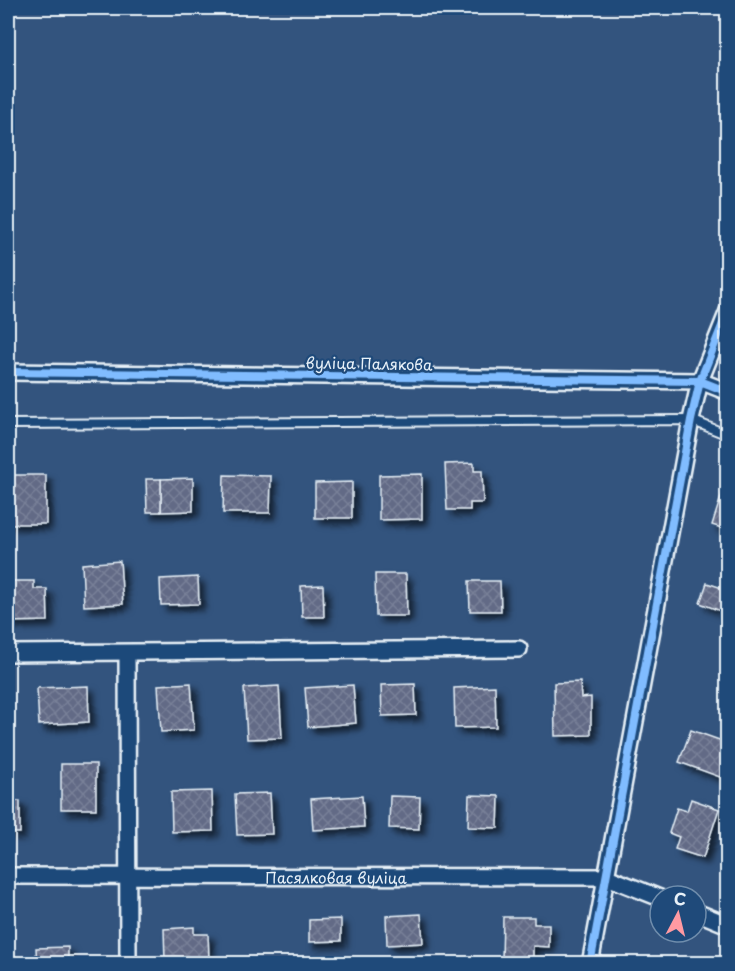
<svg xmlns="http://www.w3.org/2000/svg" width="735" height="971" font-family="'Playpen Sans',sans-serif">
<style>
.building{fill:url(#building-cross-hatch);stroke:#e8f1f8;stroke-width:1.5;filter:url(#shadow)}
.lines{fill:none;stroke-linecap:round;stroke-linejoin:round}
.service-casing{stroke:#e8f1f8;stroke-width:12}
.minor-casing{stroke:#e8f1f8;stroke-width:20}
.service{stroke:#1f4a7a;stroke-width:8}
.minor{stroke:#1f4a7a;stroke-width:15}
.cycleway-casing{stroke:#1f4a7a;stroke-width:11}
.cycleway{stroke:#80bcff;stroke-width:8}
.labels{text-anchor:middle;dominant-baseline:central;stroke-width:4.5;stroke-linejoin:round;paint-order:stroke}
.street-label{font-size:15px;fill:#e8f1f8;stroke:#1f4a7a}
</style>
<defs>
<pattern id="building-cross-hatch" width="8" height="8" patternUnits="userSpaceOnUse" patternTransform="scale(1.5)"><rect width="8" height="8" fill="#626a86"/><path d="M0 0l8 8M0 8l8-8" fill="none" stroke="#788098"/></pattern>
<filter id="shadow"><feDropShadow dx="5.5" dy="5.5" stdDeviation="3" flood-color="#0009"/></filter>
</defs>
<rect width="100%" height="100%" fill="#33547e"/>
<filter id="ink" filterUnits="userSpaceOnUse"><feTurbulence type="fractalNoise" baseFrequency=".0167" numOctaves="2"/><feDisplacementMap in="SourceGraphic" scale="12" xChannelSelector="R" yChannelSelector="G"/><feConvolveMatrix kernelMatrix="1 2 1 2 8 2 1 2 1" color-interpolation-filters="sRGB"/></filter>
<g filter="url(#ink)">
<!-- building -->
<g class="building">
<polygon points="474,463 474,471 482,471 483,503 470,503 470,510 447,510 445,464"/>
<polygon points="422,474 422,519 379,520 379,475"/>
<rect x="8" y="475" width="38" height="49"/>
<polygon points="224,475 271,476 270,513 223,513"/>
<polygon points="193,478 193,511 161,512 161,479"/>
<polygon points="146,479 161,479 161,512 147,512"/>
<polygon points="352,482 352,518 315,518 315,483"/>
<polygon points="722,494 728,496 728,530 712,525"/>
<polygon points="120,561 123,604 84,606 82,564"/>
<polygon points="375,574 406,574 407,616 376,616"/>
<polygon points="198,577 199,604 161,605 160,579"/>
<polygon points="8,581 34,581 34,589 47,589 48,621 8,622"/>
<polygon points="469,581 500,581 501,611 470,611"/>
<polygon points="707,583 728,590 728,614 700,603"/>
<polygon points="323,585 324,617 302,617 301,586"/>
<polygon points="580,682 581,698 591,697 591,735 555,736 554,683"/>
<polygon points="191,683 194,730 161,732 158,685"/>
<polygon points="415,684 416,715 382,716 381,685"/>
<polygon points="353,685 356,723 308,727 305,688"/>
<polygon points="88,686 89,722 39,725 37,688"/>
<polygon points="279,686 282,738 247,739 244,688"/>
<polygon points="495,686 496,727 455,728 454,688"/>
<polygon points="691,730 728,743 728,780 679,762"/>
<rect x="61" y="764" width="35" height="45"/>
<polygon points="212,791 213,831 172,832 171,792"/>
<polygon points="270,793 272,834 237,835 235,794"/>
<polygon points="469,795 499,796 498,828 468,827"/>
<polygon points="362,796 364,827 313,830 311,799"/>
<polygon points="390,796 420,797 419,829 389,828"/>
<polygon points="691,799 719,809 703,858 675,849 679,837 669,833 677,808 687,811"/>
<rect x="8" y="801" width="12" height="32"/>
<polygon points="421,914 423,943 387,945 386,916"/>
<polygon points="503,917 534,917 534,924 549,924 549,947 533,946 533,961 502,960"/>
<polygon points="341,919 341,941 309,942 309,920"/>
<polygon points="194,927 194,934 208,934 209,959 165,961 164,929"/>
<polygon points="68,947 68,964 37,964 36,948"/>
</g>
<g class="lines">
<!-- service casing -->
<g class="service-casing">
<polyline id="service" points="8,424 691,420 728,435"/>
</g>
<!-- minor casing -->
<g class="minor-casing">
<g id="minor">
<polyline points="8,372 700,381 728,392"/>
<polyline points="8,653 519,649"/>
<polyline points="127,653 128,964"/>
<path id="s1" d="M8,876L607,877L660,898"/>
<polyline points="696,912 728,925"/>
<polyline points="590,964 691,420 700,381 728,311"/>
</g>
</g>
<!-- service -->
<use href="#service" class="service"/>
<!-- minor -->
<use href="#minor" class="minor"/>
<!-- cycleway casing -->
<g class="cycleway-casing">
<g id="cycleway">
<polyline points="8,372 700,381 728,392"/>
<polyline points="590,964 691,420 700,381 728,311"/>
</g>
</g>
<!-- cycleway -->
<use href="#cycleway" class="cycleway"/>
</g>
</g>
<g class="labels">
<!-- street labels -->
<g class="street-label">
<text transform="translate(369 363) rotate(1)">вуліца Палякова</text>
<text stroke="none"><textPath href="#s1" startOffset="328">Пасялковая вуліца</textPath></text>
</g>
</g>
<!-- margin -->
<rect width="735" height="971" fill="none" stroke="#1f4a7a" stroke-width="30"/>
<rect x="15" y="15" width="705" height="941" fill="none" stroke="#e8f1f8" stroke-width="2" filter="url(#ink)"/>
<!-- north arrow -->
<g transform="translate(678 914) rotate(7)"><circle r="28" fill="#1f4a7a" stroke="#6f8dac" stroke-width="1.5"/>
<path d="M0-4.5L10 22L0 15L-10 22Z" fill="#ff9aa2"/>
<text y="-9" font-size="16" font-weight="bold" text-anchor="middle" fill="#e8f1f8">С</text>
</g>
</svg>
